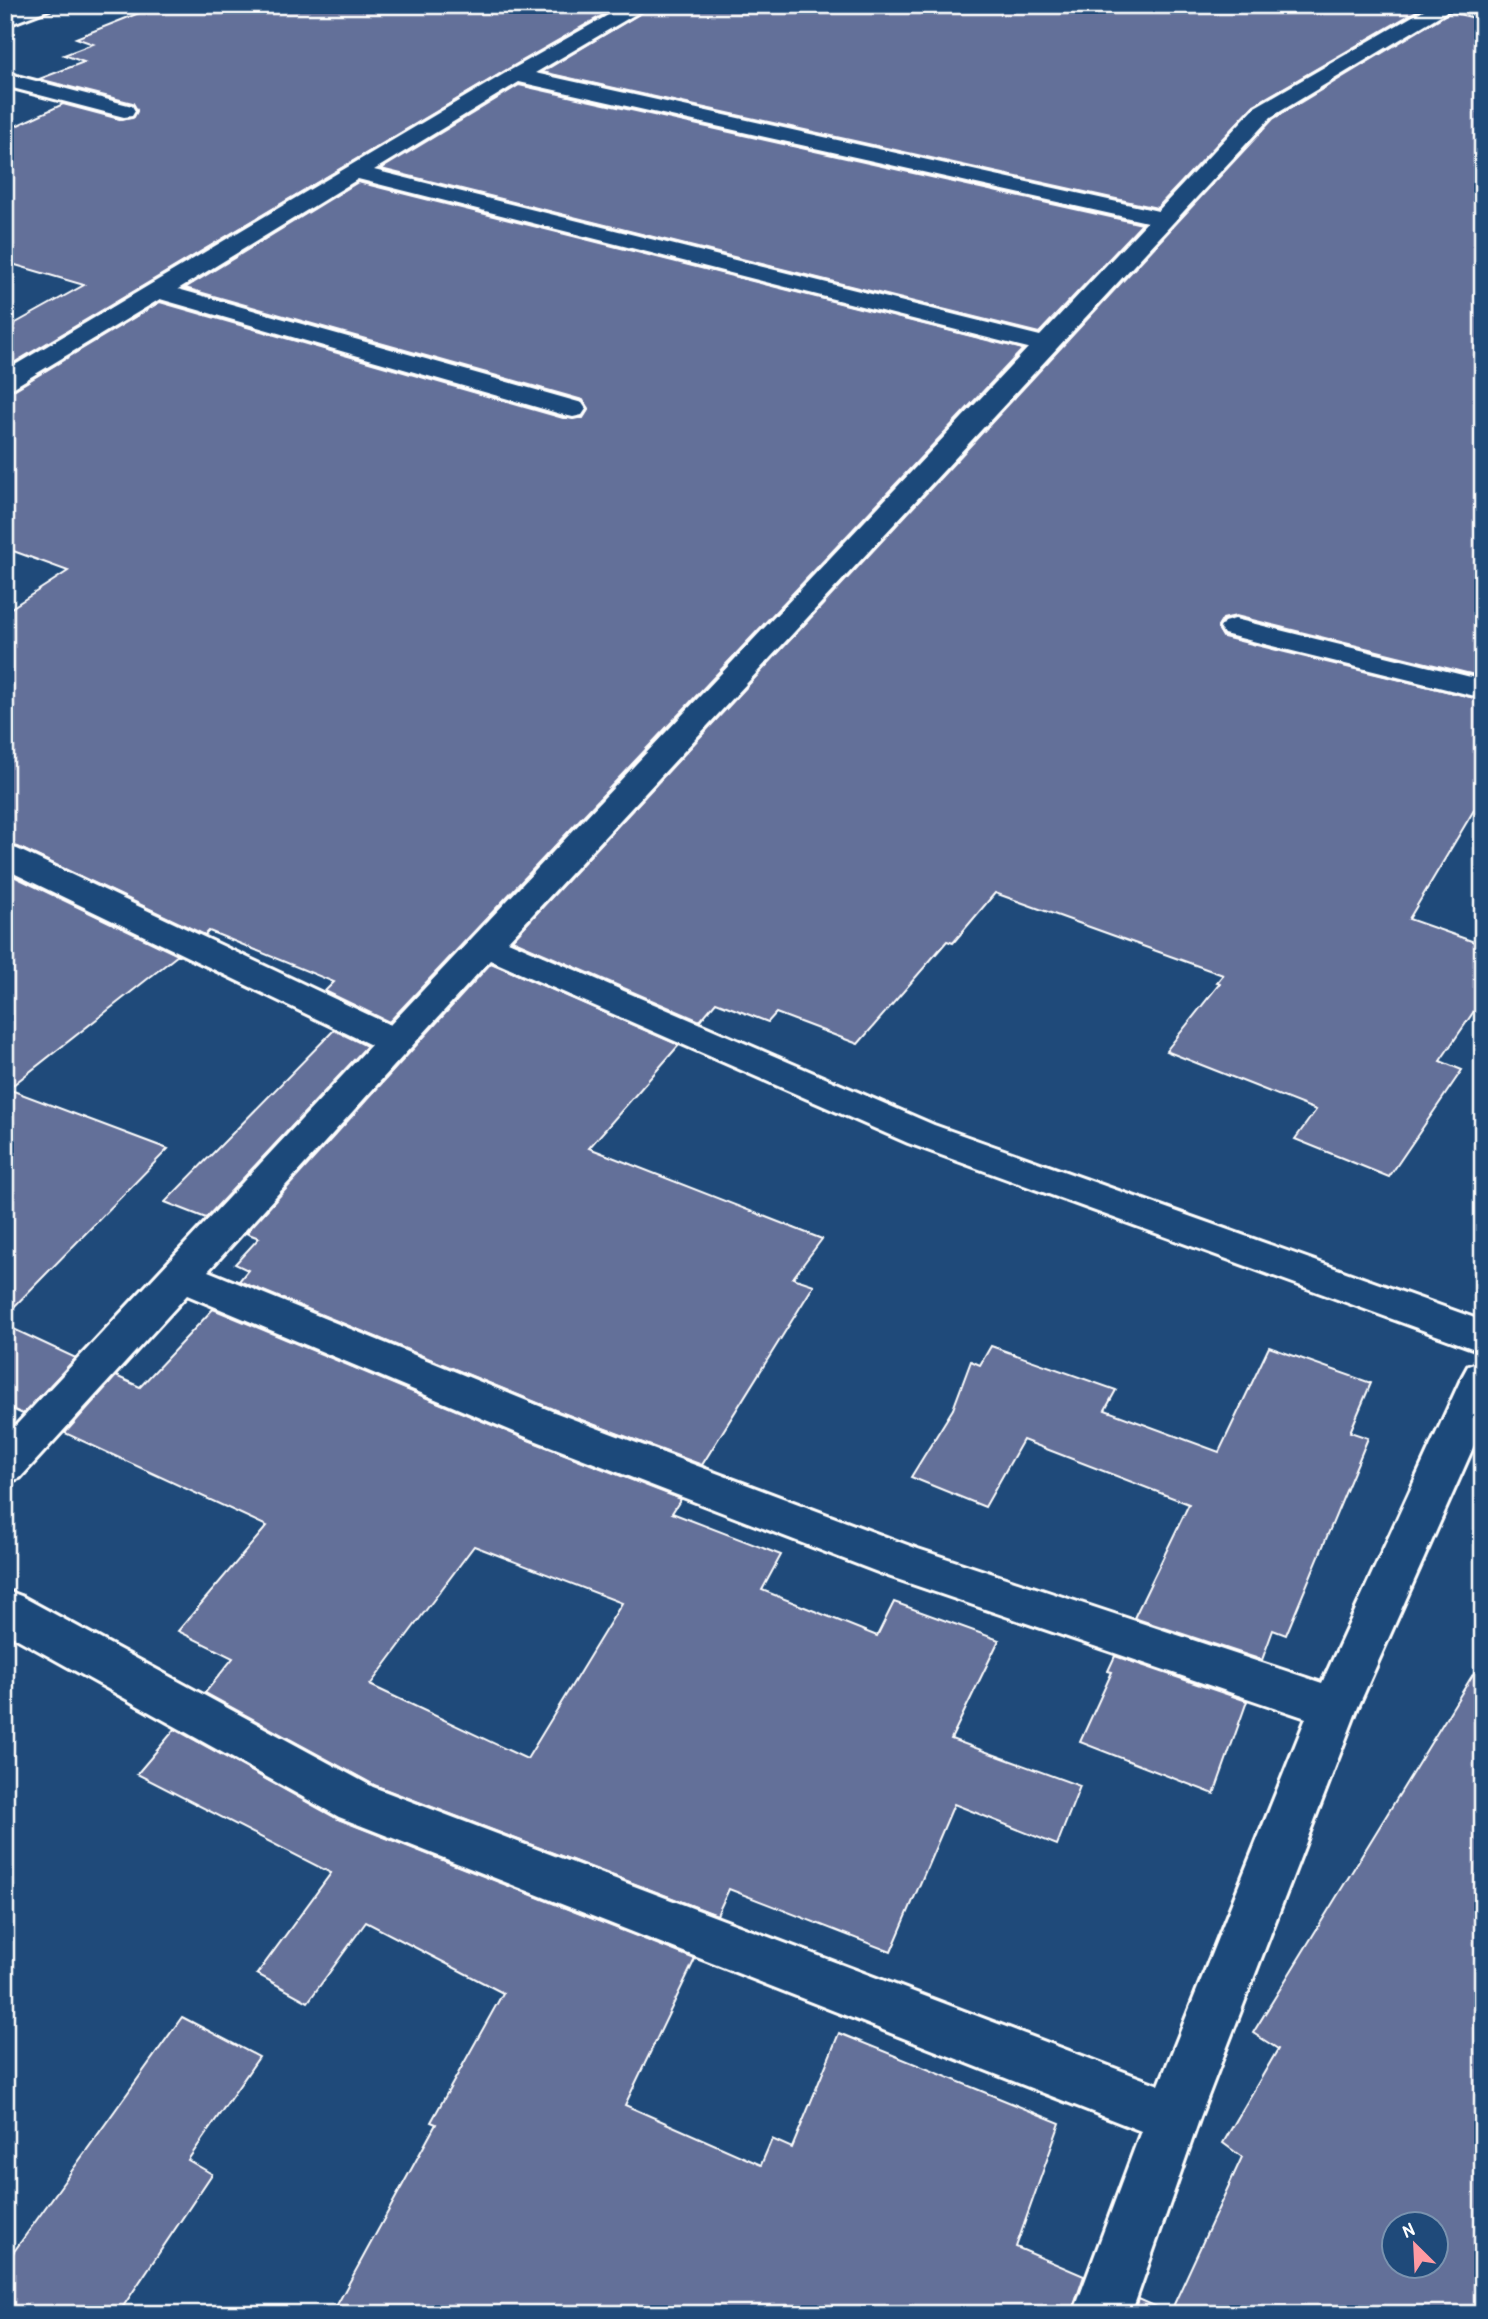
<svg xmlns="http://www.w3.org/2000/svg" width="1488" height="2319" font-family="'Patrick Hand',sans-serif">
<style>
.building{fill:#646f99;stroke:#fff;stroke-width:2;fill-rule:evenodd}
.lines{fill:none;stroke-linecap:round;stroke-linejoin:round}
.street-casing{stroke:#fff;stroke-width:6}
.street{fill:#1f4a7a;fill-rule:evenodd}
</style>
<rect width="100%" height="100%" fill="#1f4a7a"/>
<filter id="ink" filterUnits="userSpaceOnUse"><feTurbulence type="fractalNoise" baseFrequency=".0143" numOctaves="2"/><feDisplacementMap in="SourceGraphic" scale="14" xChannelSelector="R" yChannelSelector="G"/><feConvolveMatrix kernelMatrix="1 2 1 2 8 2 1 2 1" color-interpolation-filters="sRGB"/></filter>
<g filter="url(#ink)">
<!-- building -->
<g class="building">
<polygon points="159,5 620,5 508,69 5,368 5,329 84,285 5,262 5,131 63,104 123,120 134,117 137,110 133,103 39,79 84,62 64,55 93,44 76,38"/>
<polygon points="654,5 1367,5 1387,11 1397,5 1425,6 1254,105 1157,208 542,72"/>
<polygon points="1450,12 1483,20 1483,677 1236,616 1223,619 1218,627 1223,637 1483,700 1483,795 1409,919 1483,945 1483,998 1440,1061 1462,1070 1389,1177 1295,1139 1316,1110 1166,1051 1220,983 1217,982 1223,975 995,893 953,943 947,941 858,1044 776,1013 768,1022 716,1002 700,1021 512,940 1273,119"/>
<polygon points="519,85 1142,224 1039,333 381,169"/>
<polygon points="358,182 1023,349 389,1022 325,991 334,982 209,931 205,935 18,847 5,844 5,612 68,571 5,548 5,392 15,389 160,302 563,418 583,418 588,410 583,400 185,288"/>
<polygon points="5,872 178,955 8,1089 168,1149 5,1316"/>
<polygon points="491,963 679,1045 589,1148 822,1239 793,1278 814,1285 702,1465 555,1410 239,1281 248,1270 235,1264 259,1238 246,1233"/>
<polygon points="334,1030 367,1046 206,1218 165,1202"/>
<path d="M213,1309L523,1438L681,1499L672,1513L781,1555L762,1590L877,1636L894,1602L999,1640L951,1739L1080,1786L1057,1845L954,1804L891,1952L729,1889L717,1915L374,1785L205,1693L233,1658L178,1631L267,1526L65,1433L116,1376L140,1387ZM474,1546L622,1603L527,1759L370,1685Z"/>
<polygon points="5,1325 76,1358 23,1414 5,1406"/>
<polygon points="991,1346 1116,1390 1105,1410 1219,1452 1269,1347 1371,1383 1350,1432 1368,1438 1286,1635 1273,1630 1262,1660 1134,1618 1189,1504 1023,1440 985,1507 911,1477 953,1409 971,1361 980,1365"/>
<polygon points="1115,1656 1247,1701 1214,1794 1080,1742 1112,1672 1108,1671"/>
<path d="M1483,1658V2314H1134L1139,2299L1170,2313L1242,2157L1223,2143L1278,2049L1253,2033ZM1394,2224H1436V2266H1394Z"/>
<polygon points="175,1729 338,1819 695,1959 625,2105 761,2165 772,2139 792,2148 839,2033 1060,2123 1016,2247 1084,2276 1071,2314 332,2314 436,2124 431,2122 503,1993 366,1922 308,2002 257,1974 331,1873 137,1774"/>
<polygon points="182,2017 259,2057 188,2160 212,2174 118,2314 5,2314 5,2264"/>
</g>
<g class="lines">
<!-- street casing -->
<g class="street-casing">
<g id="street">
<polygon points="25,5 53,5 50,9 5,26 5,13"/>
<path d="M626,5H651L535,73L1158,211L1255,107L1432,5H1457L1271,117L508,941L934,1125L1483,1321V1352L908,1143L490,960L208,1271L554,1412L918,1549L1322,1683L1462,1377L1468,1366L1483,1361V1425L1358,1707L1200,2117L1131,2314H1073L1141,2131L339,1817L5,1632V1590L21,1596L373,1787L1159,2085L1306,1718L888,1576L524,1436L187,1295L20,1478L5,1483V1437L371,1045L5,869V846L17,849L390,1025L1028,348L358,179L178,289L582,403L586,409L582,415L573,417L564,415L160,299L14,387L5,390V371L509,71ZM519,82L1147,222L1040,336L374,170Z"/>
<polygon points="5,73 132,106 135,111 132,116 124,117 5,86"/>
<polygon points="1235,619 1483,680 1483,698 1224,634 1220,628 1224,622"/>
</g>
</g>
<!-- street -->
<use href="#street" class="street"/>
</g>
</g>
<!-- margin -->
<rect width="1488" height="2319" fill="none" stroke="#1f4a7a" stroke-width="28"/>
<rect x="14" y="14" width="1460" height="2291" fill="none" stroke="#fff" stroke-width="2.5" filter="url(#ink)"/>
<!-- north arrow -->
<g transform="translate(1415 2245) rotate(336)"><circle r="33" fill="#1f4a7a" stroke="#7992af" stroke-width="2"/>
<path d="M0-5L12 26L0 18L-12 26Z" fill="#ff9aa2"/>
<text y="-10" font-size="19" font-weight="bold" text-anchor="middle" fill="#ffffff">N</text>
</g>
</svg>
